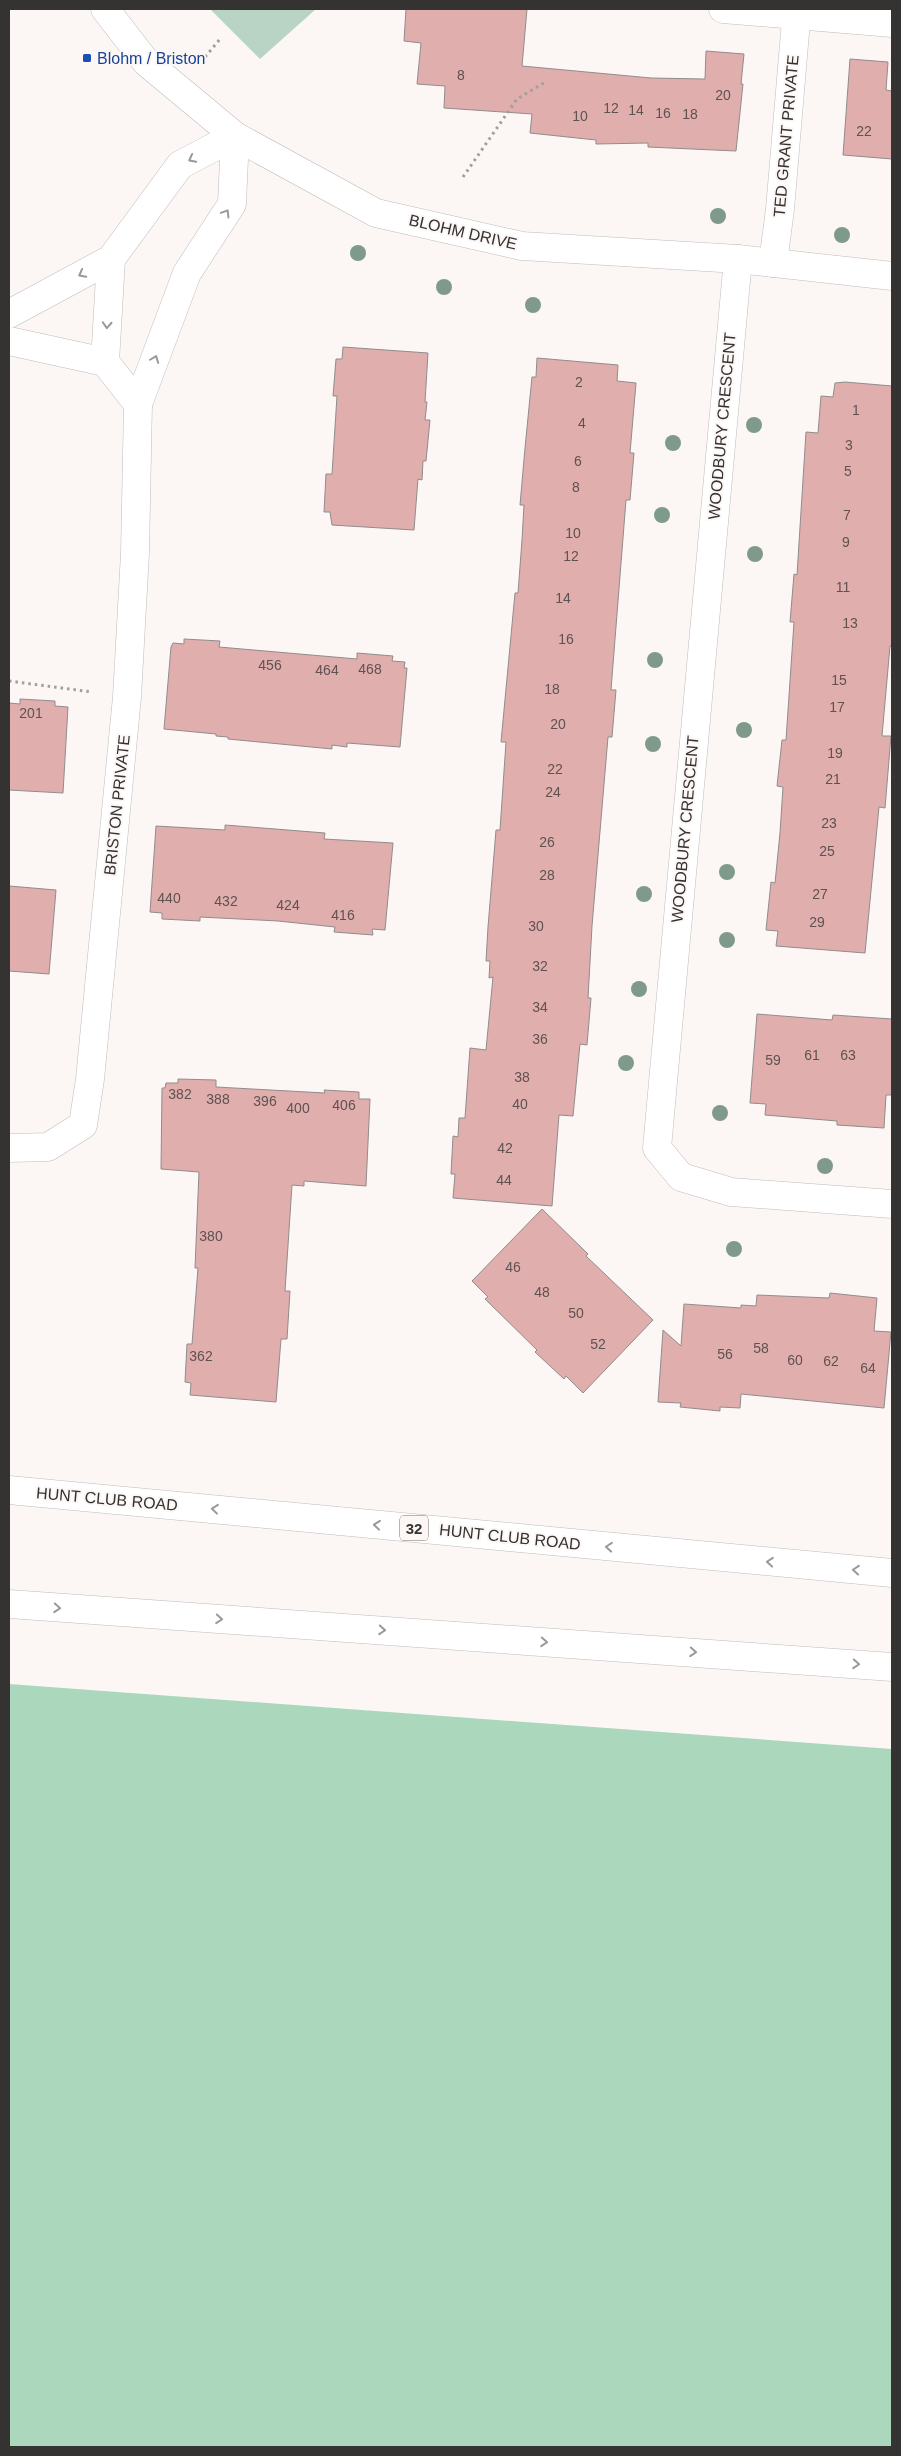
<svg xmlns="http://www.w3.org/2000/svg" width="901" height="2456" font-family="Arial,sans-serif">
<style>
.green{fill:#b9d4c4}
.forest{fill:#abd7bd}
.building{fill:#dfaead;stroke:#918c8c}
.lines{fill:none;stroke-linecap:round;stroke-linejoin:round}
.street-casing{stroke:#c0bcba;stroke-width:29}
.secondary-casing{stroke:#c0bcba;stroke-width:29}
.primary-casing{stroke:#c0bcba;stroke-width:29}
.path{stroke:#a19e9c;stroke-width:3;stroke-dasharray:2.5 4;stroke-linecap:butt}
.street{stroke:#fff;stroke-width:28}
.secondary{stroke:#fff;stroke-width:28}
.primary{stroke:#fff;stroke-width:28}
.tree{fill:#7f9a8b}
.oneway{stroke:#9a9998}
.transit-dot{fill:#1a4fb4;stroke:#fcf7f5;stroke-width:2}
.labels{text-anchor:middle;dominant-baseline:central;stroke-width:4;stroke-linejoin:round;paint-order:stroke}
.number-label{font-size:14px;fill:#5f5251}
.shield{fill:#fcf7f5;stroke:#706e6c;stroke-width:1}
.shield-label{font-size:15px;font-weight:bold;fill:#343332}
.transit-label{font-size:16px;fill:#164399;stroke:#fcf7f5;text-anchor:start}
.street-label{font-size:16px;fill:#343332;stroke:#fcf7f5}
</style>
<rect width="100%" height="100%" fill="#fcf7f5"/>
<!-- green -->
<polygon class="green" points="210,9 316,9 260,59"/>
<!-- forest -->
<polygon class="forest" points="9,1684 892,1749 892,2447 9,2447"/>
<!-- building -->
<g class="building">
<polygon points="406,9 527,9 522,66 651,78 705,79 706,51 744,54 741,84 743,84 736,151 648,147 648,143 596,144 596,140 530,133 532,114 444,108 445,86 417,84 421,43 404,41"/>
<polygon points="850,59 888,62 886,90 892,91 892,159 843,155"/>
<polygon points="343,347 428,353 425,402 427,402 425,420 430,420 426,461 423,461 422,480 418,479 414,530 332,525 330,512 324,512 326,474 332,474 337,396 333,396 336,359 342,359"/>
<polygon points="537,358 618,365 617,381 636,383 630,453 634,453 630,500 626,500 611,690 616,690 612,737 608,737 592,926 588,998 591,998 587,1045 580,1044 573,1116 559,1115 552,1206 453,1198 455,1174 451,1174 453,1136 458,1137 459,1118 465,1118 470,1048 486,1050 493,977 489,978 490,961 486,961 488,927 496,830 500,830 506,742 501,742 515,593 518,593 522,540 524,505 520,505 525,448 532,377 536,377"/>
<polygon points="845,382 892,386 892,646 890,646 882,736 891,736 885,808 879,807 865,953 776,946 778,931 766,930 771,882 775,883 780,833 783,787 777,786 782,740 786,740 794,622 790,622 794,574 797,575 806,432 818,433 821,396 833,397 835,383"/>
<polygon points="184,639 220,641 219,647 357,659 357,653 393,656 392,661 405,662 404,668 407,668 400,747 347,743 347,747 332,745 332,749 228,739 228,737 216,736 216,734 164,729 171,647 173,643 184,644"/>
<polygon points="20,699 55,701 55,706 68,707 63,793 9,790 9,703 20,704"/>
<polygon points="225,825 325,833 324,839 393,843 385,930 372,929 373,935 334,932 335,927 278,921 200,917 200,921 162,919 162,913 150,912 156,826 225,830"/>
<polygon points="9,886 56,890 49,974 9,971"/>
<polygon points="757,1014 832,1020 833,1015 892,1019 892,1095 886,1095 884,1128 837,1125 837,1121 765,1115 766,1104 750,1103"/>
<polygon points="178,1079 216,1080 216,1087 325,1093 324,1090 359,1092 359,1099 370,1099 366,1186 304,1181 304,1186 292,1185 285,1291 290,1291 287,1339 281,1339 276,1402 190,1395 191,1383 185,1382 187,1344 192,1344 198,1268 195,1268 199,1172 161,1169 162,1088 165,1088 166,1083 178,1083"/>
<polygon points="542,1209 588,1254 586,1256 653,1320 583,1393 566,1376 564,1379 535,1352 537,1350 485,1299 488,1297 472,1281"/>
<polygon points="830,1293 877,1298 874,1331 891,1332 884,1408 741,1394 740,1408 720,1407 720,1411 680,1407 681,1403 658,1402 663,1330 681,1346 684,1304 741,1308 741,1305 756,1306 757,1295 829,1298"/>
</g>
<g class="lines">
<!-- street casing -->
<g class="street-casing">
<g id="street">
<polyline points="723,9 892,23"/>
<polyline points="738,259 657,1148 681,1177 731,1192 892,1204"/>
<polyline points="773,263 780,209 797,9"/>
<polyline points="9,314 111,259 180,165 235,136"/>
<polyline points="9,341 105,362 138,404 135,553 127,697 90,1079 83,1125 48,1147 9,1148"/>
<polyline points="105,362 111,259"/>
<polyline points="138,404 187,273 232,204 235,136"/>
</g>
</g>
<!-- secondary casing -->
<g class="secondary-casing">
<polyline id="secondary" points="105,9 146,62 235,136 376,213 522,246 738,259 892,276"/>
</g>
<!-- primary casing -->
<g class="primary-casing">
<g id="primary">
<polyline points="9,1490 892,1573"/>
<polyline points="9,1604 892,1667"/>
</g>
</g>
<!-- path -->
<g class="path">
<polyline points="201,62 220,39"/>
<polyline points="463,177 517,99 547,81"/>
<polyline points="9,681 92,692"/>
</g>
<!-- street -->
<use href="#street" class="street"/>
<!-- secondary -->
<use href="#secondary" class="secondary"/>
<!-- primary -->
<use href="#primary" class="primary"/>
</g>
<!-- trees -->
<g class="tree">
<circle cx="718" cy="216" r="8"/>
<circle cx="842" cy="235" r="8"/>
<circle cx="358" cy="253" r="8"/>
<circle cx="444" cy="287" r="8"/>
<circle cx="533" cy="305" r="8"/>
<circle cx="754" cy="425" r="8"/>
<circle cx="673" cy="443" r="8"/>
<circle cx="662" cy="515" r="8"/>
<circle cx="755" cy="554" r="8"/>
<circle cx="655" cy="660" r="8"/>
<circle cx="744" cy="730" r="8"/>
<circle cx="653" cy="744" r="8"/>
<circle cx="727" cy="872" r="8"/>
<circle cx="644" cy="894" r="8"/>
<circle cx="727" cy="940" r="8"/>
<circle cx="639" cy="989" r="8"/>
<circle cx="626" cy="1063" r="8"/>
<circle cx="720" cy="1113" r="8"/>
<circle cx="825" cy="1166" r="8"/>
<circle cx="734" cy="1249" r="8"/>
</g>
<!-- one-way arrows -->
<defs><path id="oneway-chevron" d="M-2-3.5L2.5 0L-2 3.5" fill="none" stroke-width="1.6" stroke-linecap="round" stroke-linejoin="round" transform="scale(1.25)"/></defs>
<g class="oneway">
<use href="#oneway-chevron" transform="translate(192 159) rotate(152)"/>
<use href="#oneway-chevron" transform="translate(226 213) rotate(-59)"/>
<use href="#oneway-chevron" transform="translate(82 274) rotate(152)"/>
<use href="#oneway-chevron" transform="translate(107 325) rotate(93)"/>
<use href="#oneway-chevron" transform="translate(155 359) rotate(-69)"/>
<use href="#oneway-chevron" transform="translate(215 1509) rotate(-174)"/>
<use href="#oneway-chevron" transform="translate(377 1525) rotate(-174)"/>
<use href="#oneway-chevron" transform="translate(609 1547) rotate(-175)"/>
<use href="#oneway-chevron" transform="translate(770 1562) rotate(-175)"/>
<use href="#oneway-chevron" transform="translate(856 1570) rotate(-175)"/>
<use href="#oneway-chevron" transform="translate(57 1608) rotate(4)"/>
<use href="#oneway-chevron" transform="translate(219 1619) rotate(4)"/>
<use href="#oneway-chevron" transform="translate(382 1630) rotate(4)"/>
<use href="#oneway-chevron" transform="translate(544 1642) rotate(4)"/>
<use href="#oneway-chevron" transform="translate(693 1652) rotate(4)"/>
<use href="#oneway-chevron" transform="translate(856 1664) rotate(4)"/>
</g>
<!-- markers -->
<rect class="transit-dot" x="82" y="53" width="10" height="10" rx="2.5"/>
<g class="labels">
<!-- number labels -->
<g class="number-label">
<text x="461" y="75">8</text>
<text x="723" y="95">20</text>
<text x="611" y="108">12</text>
<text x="636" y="110">14</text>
<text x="663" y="113">16</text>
<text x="690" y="114">18</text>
<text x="580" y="116">10</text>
<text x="864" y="131">22</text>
<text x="579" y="382">2</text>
<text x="856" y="410">1</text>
<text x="582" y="423">4</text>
<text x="849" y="445">3</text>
<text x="578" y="461">6</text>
<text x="848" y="471">5</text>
<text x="576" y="487">8</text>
<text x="847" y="515">7</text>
<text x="573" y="533">10</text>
<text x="846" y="542">9</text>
<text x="571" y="556">12</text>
<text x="843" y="587">11</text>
<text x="563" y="598">14</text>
<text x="850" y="623">13</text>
<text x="566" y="639">16</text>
<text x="270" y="665">456</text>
<text x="370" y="669">468</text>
<text x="327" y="670">464</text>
<text x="839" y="680">15</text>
<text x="552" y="689">18</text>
<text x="837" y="707">17</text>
<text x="31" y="713">201</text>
<text x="558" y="724">20</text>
<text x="835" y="753">19</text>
<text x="555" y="769">22</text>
<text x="833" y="779">21</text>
<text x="553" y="792">24</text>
<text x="829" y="823">23</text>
<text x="547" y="842">26</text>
<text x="827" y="851">25</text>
<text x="547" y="875">28</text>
<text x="820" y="894">27</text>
<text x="169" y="898">440</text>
<text x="226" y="901">432</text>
<text x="288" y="905">424</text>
<text x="343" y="915">416</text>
<text x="817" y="922">29</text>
<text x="536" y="926">30</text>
<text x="540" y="966">32</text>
<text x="540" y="1007">34</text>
<text x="540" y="1039">36</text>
<text x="812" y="1055">61</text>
<text x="848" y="1055">63</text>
<text x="773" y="1060">59</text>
<text x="522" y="1077">38</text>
<text x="180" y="1094">382</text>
<text x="218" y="1099">388</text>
<text x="265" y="1101">396</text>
<text x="520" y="1104">40</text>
<text x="344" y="1105">406</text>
<text x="298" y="1108">400</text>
<text x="505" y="1148">42</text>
<text x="504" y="1180">44</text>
<text x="211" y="1236">380</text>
<text x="513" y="1267">46</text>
<text x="542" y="1292">48</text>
<text x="576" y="1313">50</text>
<text x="598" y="1344">52</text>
<text x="761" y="1348">58</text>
<text x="725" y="1354">56</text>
<text x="201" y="1356">362</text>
<text x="795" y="1360">60</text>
<text x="831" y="1361">62</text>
<text x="868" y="1368">64</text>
</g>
<!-- shield labels -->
<rect class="shield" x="400" y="1515.5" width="28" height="25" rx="4"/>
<g class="shield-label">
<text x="414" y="1528">32</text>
</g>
<!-- transit labels -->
<g class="transit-label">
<text x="97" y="58">Blohm / Briston</text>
</g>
<!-- street labels -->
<g class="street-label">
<text transform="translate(786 136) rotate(-85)">TED GRANT PRIVATE</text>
<text transform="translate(463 232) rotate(13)">BLOHM DRIVE</text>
<text transform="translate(722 426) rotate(-85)">WOODBURY CRESCENT</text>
<text transform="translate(117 805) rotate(-84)">BRISTON PRIVATE</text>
<text transform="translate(685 829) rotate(-85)">WOODBURY CRESCENT</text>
<text transform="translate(107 1499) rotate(5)">HUNT CLUB ROAD</text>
<text transform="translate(510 1537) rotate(6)">HUNT CLUB ROAD</text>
</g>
</g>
<!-- border -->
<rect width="901" height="2456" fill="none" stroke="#343332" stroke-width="20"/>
</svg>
